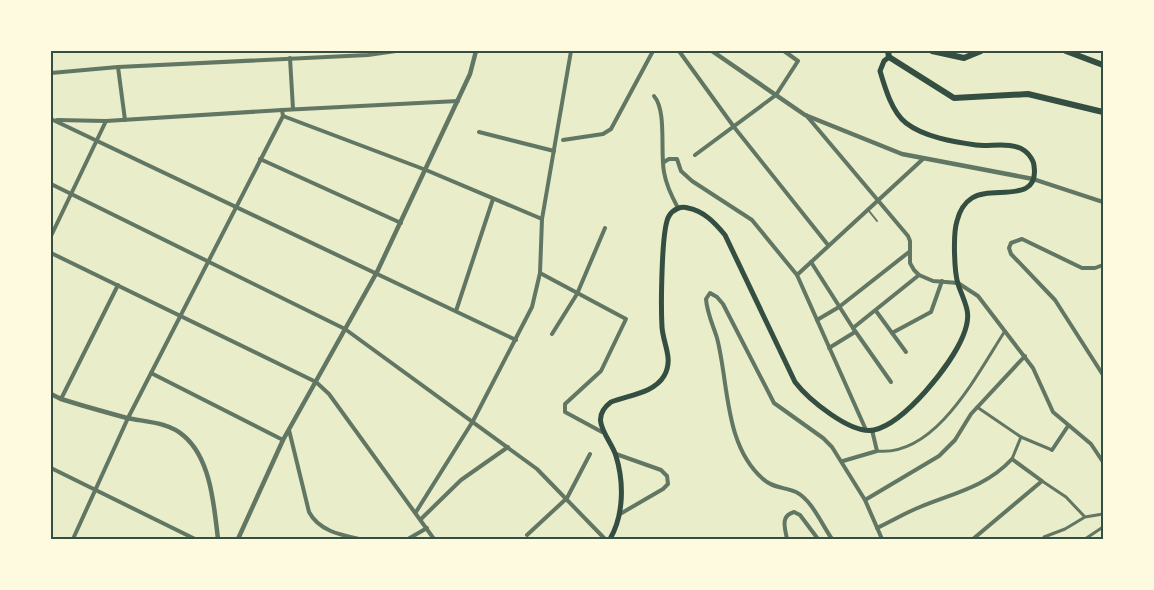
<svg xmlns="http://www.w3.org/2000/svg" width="1154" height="590" font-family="'Playfair Display',serif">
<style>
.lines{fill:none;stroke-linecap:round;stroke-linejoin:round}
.service{stroke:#617663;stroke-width:2}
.pedestrian{stroke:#617663;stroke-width:3}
.minor{stroke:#617663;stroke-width:4}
.tertiary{stroke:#617663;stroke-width:4.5}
.secondary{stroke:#344e41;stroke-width:5}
.primary{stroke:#344e41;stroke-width:6}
.neatline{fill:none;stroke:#344e41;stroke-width:2}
</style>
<rect width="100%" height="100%" fill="#e9edc9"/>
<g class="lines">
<!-- service -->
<polyline class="service" points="869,211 877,221"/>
<!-- pedestrian -->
<g class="pedestrian">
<polyline points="977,407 1021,437 1052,450"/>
<path d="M877,451C936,457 977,374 1005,331"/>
<polyline points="1012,459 1021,437"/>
<polyline points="1042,481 1066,497 1084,516"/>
<polyline points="1044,537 1065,529 1085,517 1103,514"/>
<polyline points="1085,539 1103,527"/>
</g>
<!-- minor -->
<g class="minor">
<polyline points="679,51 734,127 828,245"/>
<polyline points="290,58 293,109"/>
<polyline points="118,67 125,120"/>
<polyline points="51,73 118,67 368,55 396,51"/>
<path d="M654,96C667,111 660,152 664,172C666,185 672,197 678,208"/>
<polyline points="806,115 908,236 910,241 910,263 914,270 919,275 933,281 958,283 978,296 1033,368 1053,412 1091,444 1103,462"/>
<polyline points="283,116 426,170 542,219"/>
<polyline points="51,119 516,340"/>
<polyline points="57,120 106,121 282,110 458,101"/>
<polyline points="479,132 554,151"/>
<polyline points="563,140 603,134 611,129 653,51"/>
<polyline points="695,155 776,95 798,61 784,51"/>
<polyline points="260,159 401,223"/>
<polyline points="664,162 669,159 677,159 681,171 692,181 752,220 797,275 866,430"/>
<polyline points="1033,179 1103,202"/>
<polyline points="51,184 345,329 537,469 605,539"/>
<polyline points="51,236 106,121"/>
<polyline points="51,253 316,382 329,394 434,539"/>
<polyline points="811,262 853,328 891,382"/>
<polyline points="1103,265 1095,268 1082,268 1022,239 1011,243 1009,248 1011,254 1055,300 1103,375"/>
<polyline points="540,273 626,319 601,371 565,404 565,412 602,432"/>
<polyline points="797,275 923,159"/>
<polyline points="456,311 493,199"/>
<polyline points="876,311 906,352"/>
<polyline points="817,320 839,307 909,252"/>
<polyline points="853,328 919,275"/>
<polyline points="892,333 931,312 942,281"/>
<polyline points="552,334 577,294 605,228"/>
<polyline points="829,348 855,332"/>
<polyline points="151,373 283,440"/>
<polyline points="61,399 118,285"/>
<path d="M289,430L309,512C319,531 341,535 360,539"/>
<polyline points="1052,450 1068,426"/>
<polyline points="616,454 661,470 667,476 668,484 663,489 620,514"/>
<polyline points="843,461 877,451 872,430"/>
<polyline points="51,468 195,539"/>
<polyline points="865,500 939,456 955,440 971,414 1025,356"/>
<polyline points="416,512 473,421 532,307 540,273 542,219 571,51"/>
<polyline points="421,519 461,480 508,447"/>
<path d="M877,528C892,521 905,513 920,507C954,493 986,487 1012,459L1042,481L973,539"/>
<polyline points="527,535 567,498 590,454"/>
<polyline points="73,539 128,418 283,116 282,110"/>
<polyline points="408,539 427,528"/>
<path d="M787,539C785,528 780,516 794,512L800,515L818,539"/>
<path d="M832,539C822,525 812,500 796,492C785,487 772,488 763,479C724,445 729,384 717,338C713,325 707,313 706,299L710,293L717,297L723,304L774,403L823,438L832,447L865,500L882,539"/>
</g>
<!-- tertiary -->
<g class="tertiary">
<polyline points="712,51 805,115 902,154 1033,179"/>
<path d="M51,394L61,399C83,406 105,412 127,418C146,422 169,422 184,436C211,459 214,506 218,539"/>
<polyline points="238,539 283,440 377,272 470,74 476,51"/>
</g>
<!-- secondary -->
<path class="secondary" d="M610,539C624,515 624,482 616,456C611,438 587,420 611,402C629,395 654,393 664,376C674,359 663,344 662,327C661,309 661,228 669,216C673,209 681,206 688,208C704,211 715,223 725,235L795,382C808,399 851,435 874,430C905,423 951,365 963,336C973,312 965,305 958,284C954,271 953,233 957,221C959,213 964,203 972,198C991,185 1040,205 1034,166C1034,161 1029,154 1025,151C1012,141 990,147 976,145C954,142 924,137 906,123C892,112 885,88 880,71L884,61L889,57"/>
<!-- primary -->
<g class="primary">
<polyline points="888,51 889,57 954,98 1028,94 1103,112"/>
<polyline points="932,51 964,58 981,51"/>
<polyline points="1066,51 1103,65"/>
</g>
</g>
<!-- border -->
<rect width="1154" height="590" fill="none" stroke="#fefae0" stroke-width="105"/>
<rect x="52" y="52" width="1050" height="486" class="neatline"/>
</svg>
